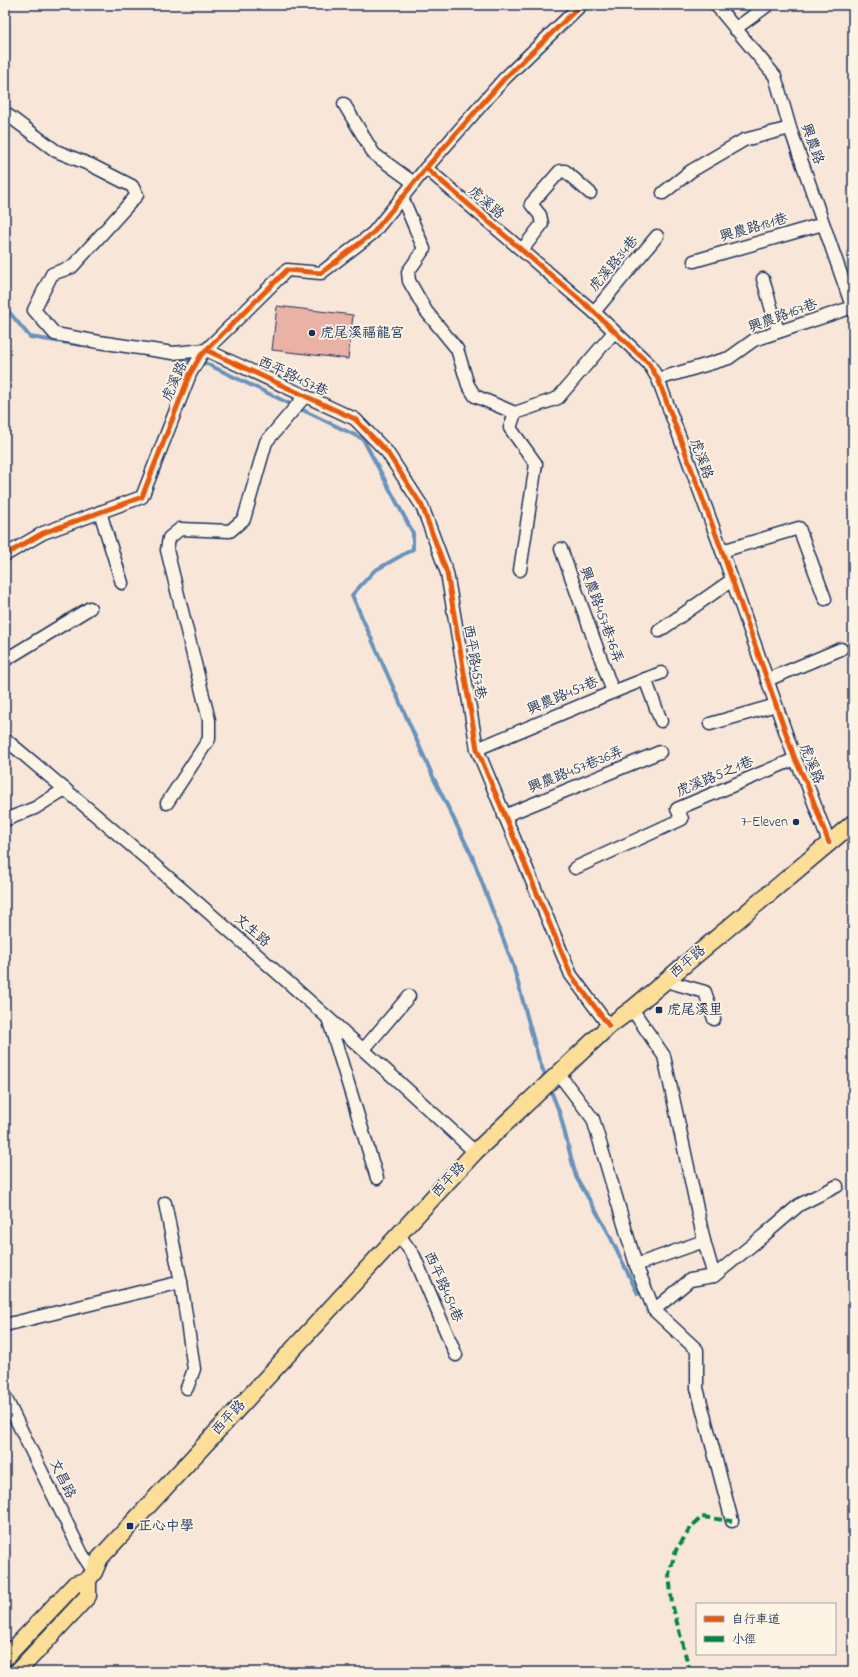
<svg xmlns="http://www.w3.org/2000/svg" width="858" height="1677" font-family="'Indie Flower','LXGW WenKai TC',sans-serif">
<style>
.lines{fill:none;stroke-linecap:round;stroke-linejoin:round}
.stream{stroke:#6993bd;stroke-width:4}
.building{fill:#eab1a5;stroke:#1b2f5e}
.minor-casing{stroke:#1b2f5e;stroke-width:15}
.major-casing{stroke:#1b2f5e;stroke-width:19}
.minor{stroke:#fcf5e5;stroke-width:12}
.major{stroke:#fdde96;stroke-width:16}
.quiet{stroke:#00873e;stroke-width:4;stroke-dasharray:8 4;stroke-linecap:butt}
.cycleway-casing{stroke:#fcf5e5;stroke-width:8}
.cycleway{stroke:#e8590c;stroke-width:5}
.poi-dot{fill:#1b2f5e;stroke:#fcf5e5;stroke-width:1.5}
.labels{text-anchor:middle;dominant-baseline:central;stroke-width:3.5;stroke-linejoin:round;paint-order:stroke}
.street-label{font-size:14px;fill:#1b2f5e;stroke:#fcf5e5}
.poi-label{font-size:14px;fill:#1b2f5e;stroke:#fcf5e5;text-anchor:start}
</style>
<rect width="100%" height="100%" fill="#f8e7d8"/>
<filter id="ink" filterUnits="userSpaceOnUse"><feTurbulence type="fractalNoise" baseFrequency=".025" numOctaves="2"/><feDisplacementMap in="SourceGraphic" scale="8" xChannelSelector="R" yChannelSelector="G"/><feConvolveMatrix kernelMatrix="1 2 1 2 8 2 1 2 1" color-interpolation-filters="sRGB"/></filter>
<g filter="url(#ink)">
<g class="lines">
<!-- stream -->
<g class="stream">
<polyline points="5,307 30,337 81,345"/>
<polyline points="173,358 203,362 363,439 413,533 413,549 374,571 352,595 434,779 472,856 513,965 539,1060 547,1080"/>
<polyline points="549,1086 560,1114 576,1177 607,1230 638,1294"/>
</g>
</g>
<!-- building -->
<polygon class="building" points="277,306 353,315 348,359 272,350"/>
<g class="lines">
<!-- minor casing -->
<g class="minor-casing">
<g id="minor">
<polyline points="716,5 775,76 790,128 853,309"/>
<polyline points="735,29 768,5"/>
<polyline points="344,104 374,154 414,183"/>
<polyline points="5,113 56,151 91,165 132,186 137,195 72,267 52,274 34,310 55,334 99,342 173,353 206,350 355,419 387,452 422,506 447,573 477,749 571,975 609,1026"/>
<polyline points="426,168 594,312 649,364 658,379 722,551 795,759 807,784 829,843"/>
<polyline points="663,193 691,171 744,140 790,128"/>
<polyline points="402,197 424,249 408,272 409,281 426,311 457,349 468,385 475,396 515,413 558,398 614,332"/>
<polyline points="522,250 542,224 540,215 531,204 560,171 565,171 590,193"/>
<polyline points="694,261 823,224"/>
<polyline points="763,279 778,331"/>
<polyline points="594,312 657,236"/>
<polyline points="658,379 729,358 754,340 853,307"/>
<polyline points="515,413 510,428 536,464 520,570"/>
<polyline points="100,512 122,583"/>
<polyline points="561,549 613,692"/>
<polyline points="722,551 799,528 825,599"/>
<polyline points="5,555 43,533 142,497 190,374 201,355 287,270 321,273 373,233 426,168 504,79 581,5"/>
<polyline points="659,631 732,580"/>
<polyline points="5,660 90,608"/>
<polyline points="645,679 661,721"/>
<polyline points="767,680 841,649"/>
<polyline points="710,724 776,705"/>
<path d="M5,739C165,872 322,1010 475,1152"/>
<polyline points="477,749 613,692 661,673"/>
<polyline points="167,803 209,739 209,720 167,550 169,538 180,529 230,531 244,519 266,442 305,396"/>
<polyline points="504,816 660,752"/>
<polyline points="5,820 35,808 65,789"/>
<polyline points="575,868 682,819 677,809 795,759"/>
<polyline points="666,981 705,992 714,1019"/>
<polyline points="328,1018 377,1178"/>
<polyline points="364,1049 409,996"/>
<polyline points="558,1073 593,1119 636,1265 704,1241 664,1056 632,1009"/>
<polyline points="165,1203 181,1282 194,1369 187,1388"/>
<polyline points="399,1235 414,1256 456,1355"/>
<polyline points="636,1265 654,1310 697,1350 697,1388 732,1521"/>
<polyline points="714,1276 763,1236 799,1205 837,1186"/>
<polyline points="654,1310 690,1280 714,1276 704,1241"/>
<polyline points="5,1325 181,1282"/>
<polyline points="5,1397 82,1554 94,1572"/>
</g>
</g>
<!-- major casing -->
<g class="major-casing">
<g id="major">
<polyline points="5,1658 75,1584 88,1580"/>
<polyline points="17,1672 88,1596 88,1580 94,1572 100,1558 475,1152 609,1026 632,1009 853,823"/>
</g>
</g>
<!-- minor -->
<use href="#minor" class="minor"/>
<!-- major -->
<use href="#major" class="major"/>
<!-- quiet -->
<polyline class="quiet" points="690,1672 672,1604 669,1574 676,1550 692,1526 702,1517 732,1521"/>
<!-- cycleway casing -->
<g class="cycleway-casing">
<g id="cycleway">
<polyline points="426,168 594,312 649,364 658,379 722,551 795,759 807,784 829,843"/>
<polyline points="206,350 355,419 387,452 422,506 447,573 477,749 571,975 609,1026"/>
<polyline points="5,555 43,533 142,497 190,374 201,355 287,270 321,273 373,233 426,168 504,79 581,5"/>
</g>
</g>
<!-- cycleway -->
<use href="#cycleway" class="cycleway"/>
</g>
</g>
<!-- markers -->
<g class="poi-dot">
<circle cx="312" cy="333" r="4"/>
<circle cx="796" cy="822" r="4"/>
<rect x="655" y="1006" width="8" height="8" rx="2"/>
<rect x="126" y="1522" width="8" height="8" rx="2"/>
</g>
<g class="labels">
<!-- street labels -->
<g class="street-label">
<text transform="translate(812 144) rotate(71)">興農路</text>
<text transform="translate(486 203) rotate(41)">虎溪路</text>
<text transform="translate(754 228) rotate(-16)">興農路181巷</text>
<text transform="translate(614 264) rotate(-50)">虎溪路34巷</text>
<text transform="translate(783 316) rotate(-20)">興農路167巷</text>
<text transform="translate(293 377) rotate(25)">西平路457巷</text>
<text transform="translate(175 382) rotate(-66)">虎溪路</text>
<text transform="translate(701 459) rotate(70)">虎溪路</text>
<text transform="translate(601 615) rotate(70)">興農路457巷76弄</text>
<text transform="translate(474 662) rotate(80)">西平路457巷</text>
<text transform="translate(563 696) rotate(-23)">興農路457巷</text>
<text transform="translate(811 764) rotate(68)">虎溪路</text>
<text transform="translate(576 770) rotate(-22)">興農路457巷36弄</text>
<text transform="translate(715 777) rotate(-23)">虎溪路5之1巷</text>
<text transform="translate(252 931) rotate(41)">文生路</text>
<text transform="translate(688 962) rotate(-40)">西平路</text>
<text transform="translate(449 1180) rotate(-48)">西平路</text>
<text transform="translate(443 1287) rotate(66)">西平路454巷</text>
<text transform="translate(229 1418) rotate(-47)">西平路</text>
<text transform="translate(62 1479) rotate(64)">文昌路</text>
</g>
<!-- poi labels -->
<g class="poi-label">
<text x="320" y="333">虎尾溪福龍宮</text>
<text x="788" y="822" text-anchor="end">7-Eleven</text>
<text x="667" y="1010">虎尾溪里</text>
<text x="138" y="1526">正心中學</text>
</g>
</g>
<!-- margin -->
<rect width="858" height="1677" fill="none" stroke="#fcf5e5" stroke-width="20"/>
<rect x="10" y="10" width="838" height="1657" fill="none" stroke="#1b2f5e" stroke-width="1.5" filter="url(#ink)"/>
<!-- legend -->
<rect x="696" y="1603" width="140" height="52" fill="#fcf5e5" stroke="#a2a6af"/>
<rect x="704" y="1616" width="20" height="6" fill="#e8590c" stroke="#a2a6af"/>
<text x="732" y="1623" font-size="12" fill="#1b2f5e">自行車道</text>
<rect x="704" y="1636" width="20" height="6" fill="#00873e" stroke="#a2a6af"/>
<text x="732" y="1643" font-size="12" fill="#1b2f5e">小徑</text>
</svg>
